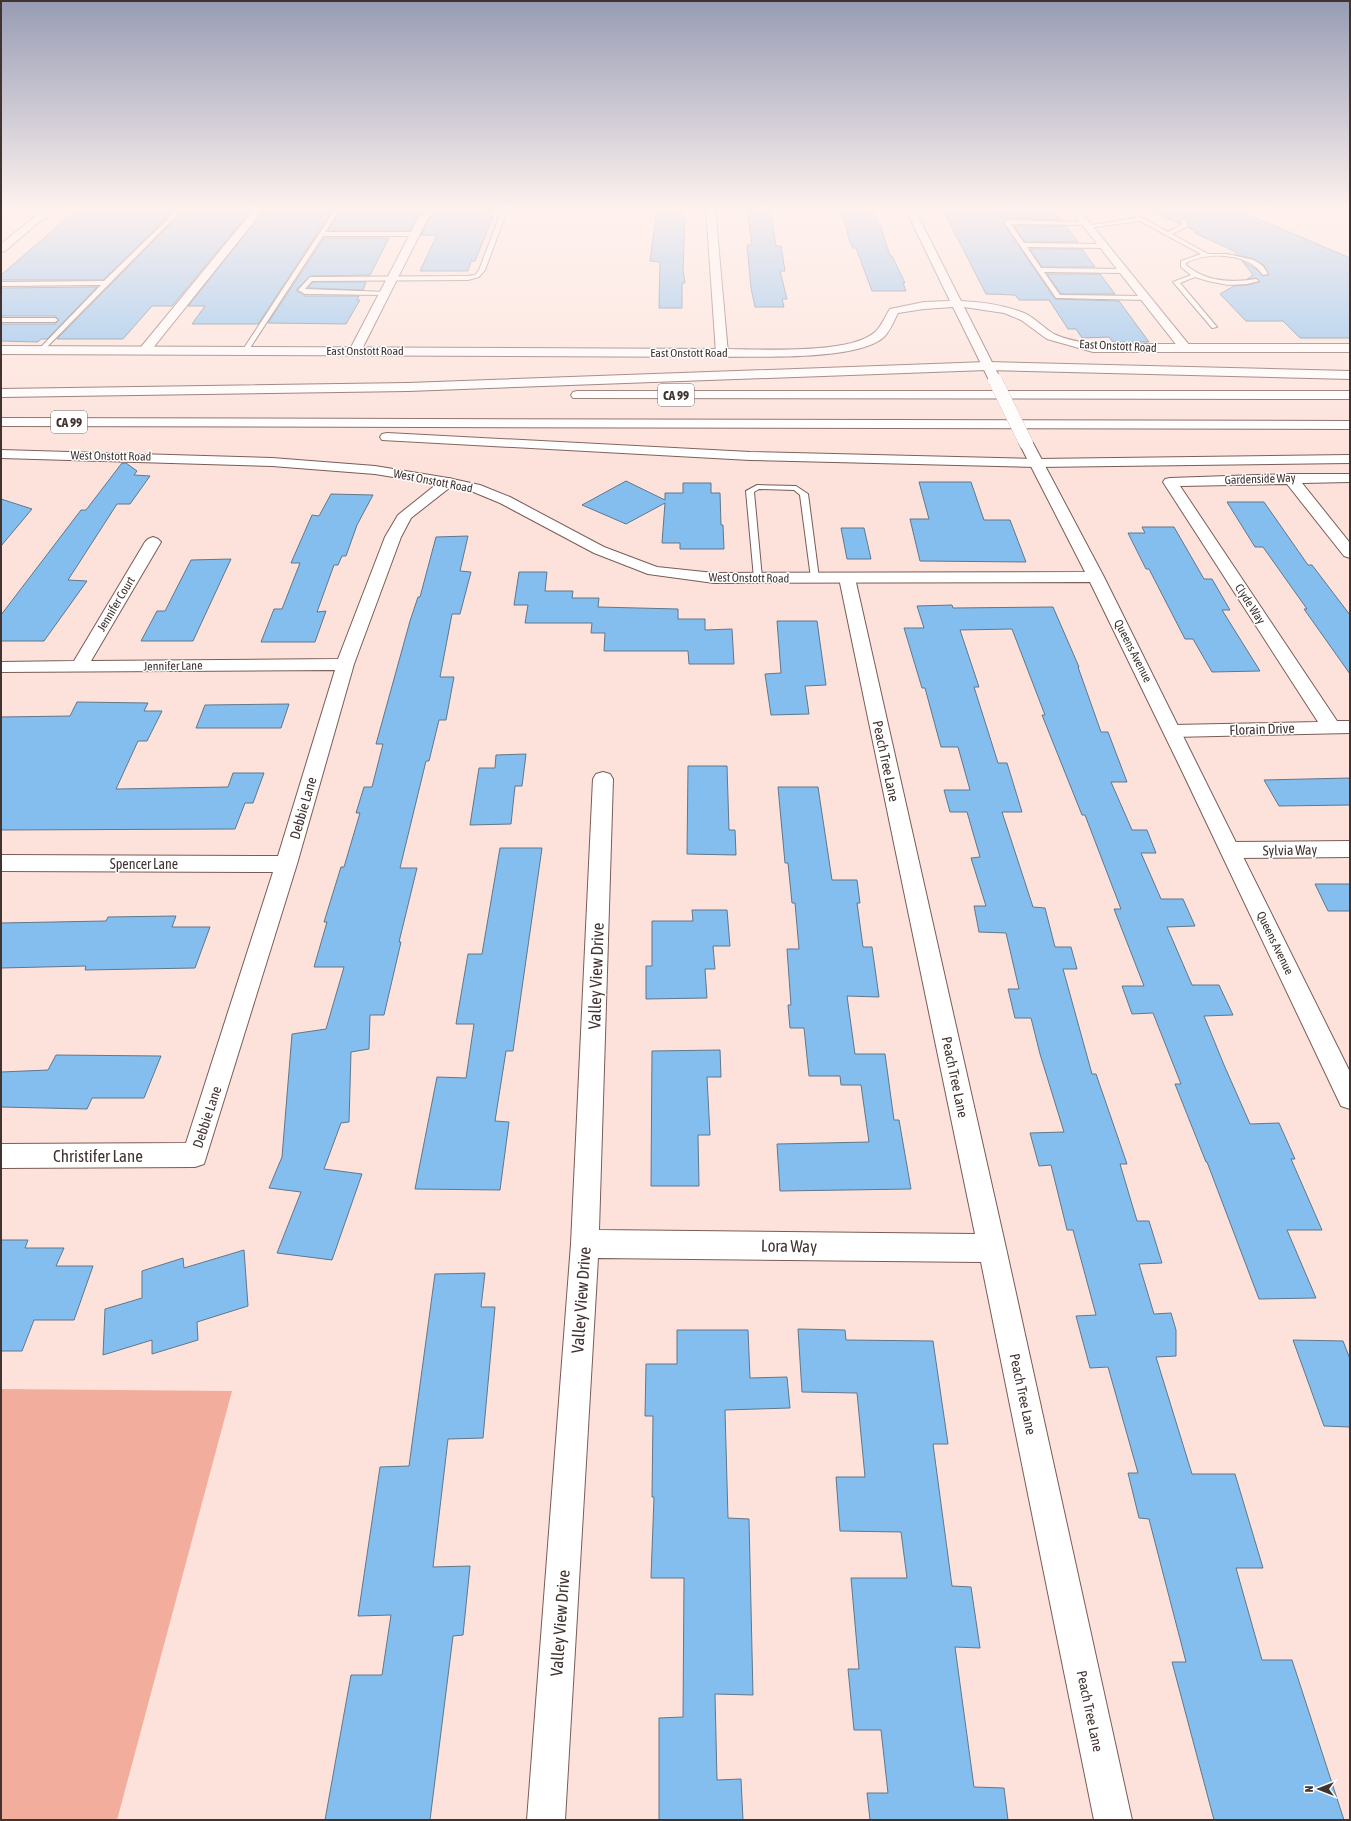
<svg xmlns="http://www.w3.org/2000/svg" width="1351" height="1821" font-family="'Asap Condensed',sans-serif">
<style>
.green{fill:#f3ad9c}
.building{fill:#83beef;stroke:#61778a}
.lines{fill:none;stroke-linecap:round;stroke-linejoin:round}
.lane-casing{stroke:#795c55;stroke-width:2}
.street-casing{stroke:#795c55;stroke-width:2}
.secondary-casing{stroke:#795c55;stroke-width:2}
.highway-casing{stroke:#795c55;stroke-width:2}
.lane{fill:#fff;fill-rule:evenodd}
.street{fill:#fff;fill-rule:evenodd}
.secondary{fill:#fff;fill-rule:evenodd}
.highway{fill:#fff;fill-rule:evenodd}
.secondary-bridge-casing{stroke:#795c55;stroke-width:14;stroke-linecap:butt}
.secondary-bridge{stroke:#fff;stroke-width:14}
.labels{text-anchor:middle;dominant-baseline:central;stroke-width:3;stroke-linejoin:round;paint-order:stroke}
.far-street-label{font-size:12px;fill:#403330;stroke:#fff}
.shield{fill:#fff;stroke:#79706e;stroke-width:1}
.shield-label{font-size:13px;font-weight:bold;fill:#403330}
.street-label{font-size:14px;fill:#403330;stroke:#fff}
.near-street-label{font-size:17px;fill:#403330;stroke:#fff}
</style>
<rect width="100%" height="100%" fill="#fde2db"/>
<!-- green -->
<polygon class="green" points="1,1389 232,1391 117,1820 1,1820"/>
<!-- building -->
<g class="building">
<polygon points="79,208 177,208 103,280 1,280 1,275"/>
<polygon points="186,208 253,208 172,306 152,306 123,339 57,339"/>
<polygon points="266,208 334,208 258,324 192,324 205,306 188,306"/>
<polygon points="342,208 406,208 405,210 424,210 418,216 410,230 328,230"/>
<polygon points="661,208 683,208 683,217 685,217 683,270 685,283 682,283 682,308 659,308 660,262 650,261 656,216 660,216"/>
<polygon points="841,208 872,208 881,228 890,256 892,256 905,283 903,283 906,291 872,291 856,248 853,248 849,239"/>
<polygon points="942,208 1052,208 1061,220 1007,218 1003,223 1055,299 1119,301 1149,342 1113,342 1109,337 1082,338 1076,329 1068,329 1049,300 1019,300 1015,295 986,294"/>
<polygon points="1145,208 1150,208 1160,212 1164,210 1163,208 1233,208 1350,258 1350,338 1300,338 1283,321 1246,321 1220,294 1234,286 1247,285 1260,282 1256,278 1247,279 1253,275 1242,261 1256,269 1263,276 1269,275 1264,265 1254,259 1237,255 1234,251 1195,233 1199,233 1188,227 1189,226 1187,218 1180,219 1180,224"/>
<polygon points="747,209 770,209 776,246 781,246 785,271 780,271 787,299 782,299 784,307 755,307 751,288 747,245 752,245"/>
<polygon points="438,210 493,211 490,217 493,217 475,261 471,261 468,271 420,271 437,235 421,235 429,219"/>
<polygon points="1014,226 1066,226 1078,242 1025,242"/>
<polygon points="324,238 389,238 370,275 310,276 297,289 297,291 305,296 359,296 357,300 360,300 346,324 268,323"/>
<polygon points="1030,249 1082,249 1095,267 1042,267"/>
<polygon points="1047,274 1100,274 1115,294 1061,294"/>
<polygon points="313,282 366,282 363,290 308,288"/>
<polygon points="1,287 1,288 97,287 47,339 41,339 38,342 1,341 1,324 55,324 59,320 55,316 1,316"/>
<polygon points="122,463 126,463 137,471 134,475 150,476 130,504 117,504 68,580 87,581 44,641 1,641 1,615 81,510 86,510"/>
<polygon points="626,481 665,500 665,493 683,493 683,483 711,483 711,493 720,493 721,525 723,525 724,549 680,549 680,543 662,543 665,503 626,524 582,505"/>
<polygon points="919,482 971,482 984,520 1010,520 1026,562 920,561 910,519 929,519"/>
<polygon points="331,494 373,495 357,525 346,556 342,556 338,565 334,565 317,612 326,611 315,642 261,642 274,609 282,609 300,563 291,563 312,515 319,516"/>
<polygon points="1,499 32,509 1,546"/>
<polygon points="1227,502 1264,502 1308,565 1312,565 1350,615 1350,674 1304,609 1307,609 1263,547 1255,547"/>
<polygon points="1142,527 1174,527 1204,579 1212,579 1230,610 1222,610 1260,671 1212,672 1193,639 1185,639 1149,569 1146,569 1128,533 1145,533"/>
<polygon points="841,528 864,528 871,559 847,559"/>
<polygon points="468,536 460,571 471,572 460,614 452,614 440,677 454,677 446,720 439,720 429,761 426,761 400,868 417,868 399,942 401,942 384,1015 370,1015 369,1049 351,1052 349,1122 341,1123 324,1169 362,1174 332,1260 277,1253 301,1192 269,1188 282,1157 292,1034 326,1029 344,967 314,967 327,922 324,922 341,867 344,867 360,813 356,813 364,787 372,787 383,744 376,744 410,621 418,597 420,597 436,537"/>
<polygon points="231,559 193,641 141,641 157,611 165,611 191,560"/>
<polygon points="519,572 547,572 545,591 573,591 572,598 599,598 598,607 678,609 678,619 705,619 705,630 732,629 734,664 689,664 688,651 604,651 605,633 591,633 592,623 525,623 528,605 514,605"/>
<polygon points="952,605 953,608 1053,607 1079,667 1078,667 1101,732 1108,732 1127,782 1111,782 1132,830 1147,830 1156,853 1141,853 1161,899 1183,899 1195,926 1167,927 1192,985 1219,985 1233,1015 1204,1016 1224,1065 1250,1124 1279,1123 1295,1159 1291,1159 1322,1230 1287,1230 1316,1298 1259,1299 1207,1162 1206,1162 1175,1084 1181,1084 1153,1013 1132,1014 1122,986 1144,986 1114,909 1121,909 1085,815 1082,815 1042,715 1045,715 1012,629 960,630 979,687 974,687 998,763 1007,763 1022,812 1002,812 1033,907 1045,908 1055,947 1071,947 1077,969 1063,969 1092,1074 1096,1074 1127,1164 1120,1164 1137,1221 1149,1221 1162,1263 1139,1264 1154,1314 1171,1313 1176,1330 1176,1356 1156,1357 1192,1474 1235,1474 1263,1568 1236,1568 1262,1660 1292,1660 1344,1820 1214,1820 1172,1662 1186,1662 1149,1519 1139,1518 1128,1473 1138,1473 1108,1367 1090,1368 1076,1316 1096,1315 1073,1230 1067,1230 1051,1165 1039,1166 1030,1133 1064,1132 1040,1054 1031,1018 1015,1018 1008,989 1019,989 1006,933 979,932 974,906 986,906 971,858 980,857 967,812 950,812 944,790 970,790 958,747 941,747 925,688 922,688 904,628 924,628 917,606"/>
<polygon points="777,621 817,621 826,685 805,686 809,714 771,715 765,674 781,673"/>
<polygon points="77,702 148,703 144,711 162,711 147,741 138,741 116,789 228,787 233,773 264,773 253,803 245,803 235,829 1,830 1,717 70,716"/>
<polygon points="289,704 281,728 196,728 205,705"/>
<polygon points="526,754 522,786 515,786 511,824 470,825 479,768 495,768 496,755"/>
<polygon points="688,766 727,766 729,830 735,830 736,855 687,854"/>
<polygon points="1350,778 1350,805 1279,806 1264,780"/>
<polygon points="778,787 818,787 832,880 857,880 860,903 857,903 863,947 872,947 879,997 847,996 855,1054 885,1054 894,1120 899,1120 911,1189 780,1191 777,1144 869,1142 861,1085 841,1085 840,1076 809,1076 804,1028 790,1028 788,1005 791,1005 787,949 799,949 795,903 792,903 788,863 785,863"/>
<polygon points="500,848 542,848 513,1051 506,1051 495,1121 509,1122 500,1190 415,1189 437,1077 466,1078 474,1024 456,1024 468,954 482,954"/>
<polygon points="1315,884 1350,884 1350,911 1328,911"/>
<polygon points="692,910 727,910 730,946 713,946 715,969 705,969 707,998 646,999 646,966 652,966 652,921 693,921"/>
<polygon points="176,916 172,927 210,927 195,968 85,970 86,966 1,968 1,923 106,921 108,917"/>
<polygon points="720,1050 721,1077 707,1077 710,1135 698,1135 699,1186 651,1186 652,1051"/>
<polygon points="56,1055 161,1056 144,1098 92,1098 87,1109 1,1107 1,1072 48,1070"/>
<polygon points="1,1240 28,1240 25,1248 64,1248 56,1266 93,1266 74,1320 34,1320 22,1351 1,1351"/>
<polygon points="244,1250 248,1306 197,1322 198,1340 152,1354 152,1340 103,1355 105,1309 142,1298 142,1271 183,1258 184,1268"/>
<polygon points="485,1273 481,1307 495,1307 483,1438 448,1439 433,1567 470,1566 463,1635 453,1636 430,1820 325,1820 351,1675 382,1675 391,1615 358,1616 380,1467 409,1466 435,1274"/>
<polygon points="798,1329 845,1330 846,1340 933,1341 948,1444 933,1444 952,1586 971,1587 980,1648 955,1647 974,1787 1004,1788 1008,1820 870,1820 867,1793 888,1793 881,1730 854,1730 848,1669 859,1669 851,1578 907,1578 901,1532 840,1531 836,1477 865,1477 857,1393 802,1392"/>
<polygon points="677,1330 748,1330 750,1378 787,1377 790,1408 725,1410 728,1518 749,1519 753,1695 715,1694 717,1780 741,1779 743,1820 659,1820 659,1718 683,1717 684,1578 651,1578 654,1497 652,1497 653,1416 645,1416 646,1364 677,1364"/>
<polygon points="1293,1340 1343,1341 1350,1359 1350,1427 1324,1426"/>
</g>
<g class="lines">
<!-- lane casing -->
<g class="lane-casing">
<g id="lane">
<polygon points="179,208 184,208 43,351 39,351 39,349 101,285 1,286 1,282 104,281"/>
<polygon points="336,208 341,208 325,232 415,232 418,234 415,236 323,236 248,351 243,352 242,351"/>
<polygon points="490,208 502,208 507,211 485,270 479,277 468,280 312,281 305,289 387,292 387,294 385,295 305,294 298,290 310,277 468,276 475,275 479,270 501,212"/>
<path d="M1119,208H1124L1168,232L1183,224L1181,220L1186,219L1188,226L1172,234L1208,254H1227L1254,260L1263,266L1268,274L1263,275C1249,253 1208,251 1186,263V265C1206,282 1231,283 1256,279L1259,281L1247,284L1228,285L1208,281L1195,277L1180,283L1217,327L1212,328L1173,282L1191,275L1181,267V261L1201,254L1140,221L1088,228L1085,226L1136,218Z"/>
<polygon points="1151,208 1163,209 1160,211"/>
<polygon points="1007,220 1087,222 1085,225 1011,224 1024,243 1104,244 1107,246 1104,248 1027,247 1041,268 1124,269 1127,271 1124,273 1044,272 1060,295 1146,296 1149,298 1146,300 1056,298 1004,222"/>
<polygon points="1,318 55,318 58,320 55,322 1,322"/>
<polygon points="757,485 796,486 808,494 819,578 818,580 812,580 811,578 800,495 794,490 759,489 754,492 762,578 758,581 754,578 746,491"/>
</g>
</g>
<!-- street casing -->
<g class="street-casing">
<g id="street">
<polygon points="50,208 61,208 39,222 5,251 1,252 1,244 33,218"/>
<polygon points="255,208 265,208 149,353 141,353 139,350 141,347"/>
<polygon points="428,208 438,208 428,218 361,351 359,354 351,354 349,351 419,217"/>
<polygon points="706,208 715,208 728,353 722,357 716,353"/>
<polygon points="1069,208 1078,208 1190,346 1192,349 1190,352 1182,352"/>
<polygon points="1290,474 1350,474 1350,482 1302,483 1350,543 1350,558 1344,556 1287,484 1180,486 1337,721 1350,721 1350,733 1173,737 1166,735 1164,731 1166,727 1173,725 1318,722 1163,482 1165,479 1170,478"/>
<polygon points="448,478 453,479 455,482 453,485 411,518 401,537 354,664 297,864 204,1164 195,1167 1,1168 1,1144 186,1143 273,872 1,871 1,855 278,856 335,670 1,672 1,662 74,661 145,542 148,539 153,537 158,539 161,542 91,661 338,659 385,537 398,515 443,479"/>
<polygon points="847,573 853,575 855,578 1006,1248 1132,1820 1094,1820 981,1262 598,1258 565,1820 527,1820 571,1244 593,779 596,774 603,772 610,774 613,779 599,1230 975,1234 839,578 841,575"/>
<polygon points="1350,841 1350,857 1230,858 1223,855 1220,850 1223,845 1230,842"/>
</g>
</g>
<!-- secondary casing -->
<g class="secondary-casing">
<g id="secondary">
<path d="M905,208H914L961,301C982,302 1004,305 1024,313C1035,318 1044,328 1054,334C1066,340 1080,342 1093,344H1350V352H1093L1047,339L1021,320L1004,313L964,307L1001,380L999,383H991L989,380L953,307L924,309L898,313C894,321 890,331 884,337C858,361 758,356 722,357L1,354V346L722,349C757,349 850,355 875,332C882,326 885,316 890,309L924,302L950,301Z"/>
<polygon points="1026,439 1031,440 1033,443 1104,577 1350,1072 1350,1109 1341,1106 1181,769 1090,582 714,583 648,574 594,553 500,503 471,491 448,486 375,474 272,466 1,458 1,450 272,458 375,466 448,478 480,485 510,497 604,547 657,567 714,573 1085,572 1019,443 1021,440"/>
</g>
</g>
<!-- highway casing -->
<g class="highway-casing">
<g id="highway">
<polygon points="987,362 1350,371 1350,379 987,370 408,391 1,397 1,389 408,383"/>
<polygon points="577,391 1350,391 1350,399 573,398 571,395 573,392"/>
<polygon points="1,418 1350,421 1350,429 1,426"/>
<polygon points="387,433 750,452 1037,459 1350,455 1350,463 1037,467 750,460 382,440 380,437 382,434"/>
</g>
</g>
<!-- lane -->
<use href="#lane" class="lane"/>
<!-- street -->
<use href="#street" class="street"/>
<!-- secondary -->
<use href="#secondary" class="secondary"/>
<!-- highway -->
<use href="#highway" class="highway"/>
<!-- secondary-bridge casing -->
<g class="secondary-bridge-casing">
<polyline id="secondary-bridge" points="995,380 1026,443"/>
</g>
<!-- secondary-bridge -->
<use href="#secondary-bridge" class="secondary-bridge"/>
</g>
<!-- sky -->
<linearGradient id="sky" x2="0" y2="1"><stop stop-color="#979cb4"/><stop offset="0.45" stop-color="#fef2ef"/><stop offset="1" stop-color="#fef2ef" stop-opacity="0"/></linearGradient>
<rect width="1351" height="463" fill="url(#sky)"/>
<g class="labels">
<!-- far-street labels -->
<g class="far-street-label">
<text transform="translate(1118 346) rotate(3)">East Onstott Road</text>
<text x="365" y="351">East Onstott Road</text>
<text x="689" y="353">East Onstott Road</text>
<text transform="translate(111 456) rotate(1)">West Onstott Road</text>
<text transform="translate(1260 479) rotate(-2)">Gardenside Way</text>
<text transform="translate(433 481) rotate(11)">West Onstott Road</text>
<text transform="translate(749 578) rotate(1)">West Onstott Road</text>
<text transform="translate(116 604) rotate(-59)">Jennifer Court</text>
<text transform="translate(1250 604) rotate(57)">Clyde Way</text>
<text transform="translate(1133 651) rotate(63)">Queens Avenue</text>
<text transform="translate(173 666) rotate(-1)">Jennifer Lane</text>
<text transform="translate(1275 943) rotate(64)">Queens Avenue</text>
</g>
<!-- shield labels -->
<g class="shield">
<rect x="658" y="384" width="36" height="22" rx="3"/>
<rect x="51" y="411" width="36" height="22" rx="3"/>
</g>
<g class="shield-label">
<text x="676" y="395">CA 99</text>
<text x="69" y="422">CA 99</text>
</g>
<!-- street labels -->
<g class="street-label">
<text transform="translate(1262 729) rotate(-2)">Florain Drive</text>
<text transform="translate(886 761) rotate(78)">Peach Tree Lane</text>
<text transform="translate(303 808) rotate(-74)">Debbie Lane</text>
<text transform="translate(1290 850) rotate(-1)">Sylvia Way</text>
<text x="144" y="864">Spencer Lane</text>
<text transform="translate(955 1077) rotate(78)">Peach Tree Lane</text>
<text transform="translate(207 1117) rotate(-72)">Debbie Lane</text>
<text transform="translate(1023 1394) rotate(78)">Peach Tree Lane</text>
<text transform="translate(1090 1711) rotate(78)">Peach Tree Lane</text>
</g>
<!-- near-street labels -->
<g class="near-street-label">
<text transform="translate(596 976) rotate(-88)">Valley View Drive</text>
<text x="98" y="1156">Christifer Lane</text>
<text transform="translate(789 1246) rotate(1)">Lora Way</text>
<text transform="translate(581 1300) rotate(-86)">Valley View Drive</text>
<text transform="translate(560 1623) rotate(-86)">Valley View Drive</text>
</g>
</g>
<!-- border -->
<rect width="1351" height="1821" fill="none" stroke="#403330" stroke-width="4"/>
<!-- north arrow -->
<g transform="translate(1319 1789) rotate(270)" stroke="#ffffff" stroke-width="3" paint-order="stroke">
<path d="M0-3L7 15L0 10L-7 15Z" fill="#403330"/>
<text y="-6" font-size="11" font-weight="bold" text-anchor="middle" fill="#403330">N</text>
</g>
</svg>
